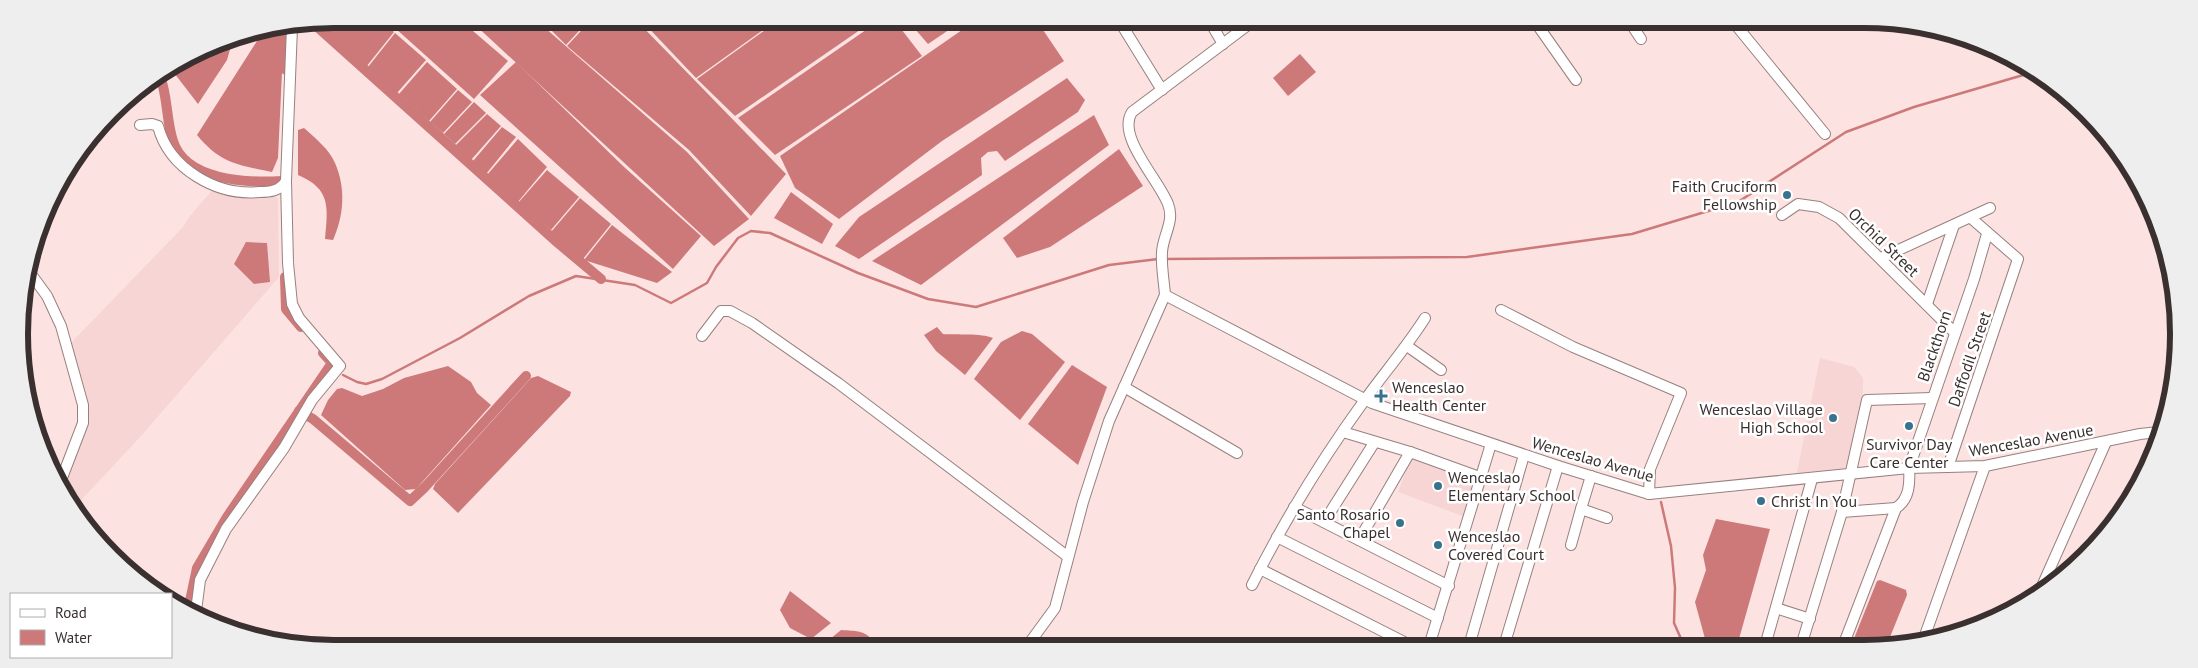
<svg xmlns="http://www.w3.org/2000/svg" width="2198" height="668" font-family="'PT Sans',sans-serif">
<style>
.built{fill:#f6d5d4}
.water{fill:#cd797a}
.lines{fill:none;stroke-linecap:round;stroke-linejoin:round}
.stream{stroke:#cd797a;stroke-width:2.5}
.canal{stroke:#cd797a;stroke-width:10}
.minor-casing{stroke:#97807f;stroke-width:12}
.minor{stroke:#fff;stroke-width:10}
.poi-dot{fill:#39728c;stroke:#fff;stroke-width:2}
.labels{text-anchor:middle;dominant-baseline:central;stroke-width:5;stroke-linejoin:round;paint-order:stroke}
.poi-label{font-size:16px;fill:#3a3030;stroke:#fff;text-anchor:start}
.street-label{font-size:16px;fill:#3a3030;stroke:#fff}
.rim{fill:none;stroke:#3a3030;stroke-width:6}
</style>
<rect width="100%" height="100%" fill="#fce3e2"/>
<!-- built -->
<g class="built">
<polygon points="215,187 256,191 278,198 279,277 141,436 72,510 56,473 78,450 86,418 70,344 184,226 189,217"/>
<polygon points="1820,358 1854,367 1863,378 1863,399 1849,473 1796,477"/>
<polygon points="1412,455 1479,479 1465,517 1398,492"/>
</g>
<!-- water -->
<g class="water">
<polygon points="334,19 380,19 394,32 366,67 316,22"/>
<polygon points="385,19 459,19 508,61 474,99"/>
<polygon points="474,19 536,20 687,152 749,219 714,246 472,22"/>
<polygon points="541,20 589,20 566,45"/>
<polygon points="591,20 636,20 786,174 751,216 689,150 567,46"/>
<polygon points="641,20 777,20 696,78"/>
<polygon points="779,20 873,21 735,116 697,79"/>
<polygon points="879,21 895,21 922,56 775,155 738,118"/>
<polygon points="908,21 962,21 928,44"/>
<polygon points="975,21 1037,21 1064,61 942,141 839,219 795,188 780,156"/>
<path d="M284,29L278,158L272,172C237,165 220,163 197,135L257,41L264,33Z"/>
<polygon points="395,33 426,60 397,93 368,67"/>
<polygon points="233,39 227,60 198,104 171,69 214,43"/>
<polygon points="1300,54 1316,72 1288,96 1273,78"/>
<polygon points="427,62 457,89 429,121 399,94"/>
<polygon points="516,62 623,166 701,236 673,269 480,95"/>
<polygon points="1067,78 1085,100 1078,112 1005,161 997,151 988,152 981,158 982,175 859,259 835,246 859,217"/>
<polygon points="458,90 472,102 443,133 430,122"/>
<polygon points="474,102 486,113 455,144 444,134"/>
<polygon points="487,114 501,126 471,160 455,146"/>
<polygon points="1094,115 1109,145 921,285 872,261"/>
<polygon points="502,127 516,137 486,174 473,161"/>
<path d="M304,128C315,138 330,150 335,163C346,188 344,216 333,240L325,239C328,207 331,189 298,175V130Z"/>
<polygon points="518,139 547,167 517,203 487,175"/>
<polygon points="1119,149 1143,186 1050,247 1017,258 1003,238"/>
<polygon points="547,170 579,197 551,230 518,203"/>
<polygon points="791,192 833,224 822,244 774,218"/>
<polygon points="580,198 611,224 583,259 551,232"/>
<polygon points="612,225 672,272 657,283 584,260"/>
<polygon points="246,242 267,243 270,282 254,284 234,264"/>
<path d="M937,327L943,334C957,335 981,333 993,338L965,375L936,351L924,335Z"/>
<polygon points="1022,331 1032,334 1065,362 1020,420 974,379 1001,342"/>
<polygon points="1072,365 1107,387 1078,465 1028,424"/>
<polygon points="448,366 471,382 477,393 491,405 416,489 405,490 321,415 328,400 337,389 342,388 362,396 383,389 404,378"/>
<polygon points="538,376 571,392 570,396 458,513 433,489 435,484 531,378"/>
<polygon points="1716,519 1770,529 1737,646 1707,646 1695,602 1706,570 1703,555"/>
<polygon points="1880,580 1906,590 1907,595 1886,647 1851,646 1877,581"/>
<polygon points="790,591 831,623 811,639 790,628 780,610"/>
<path d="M841,630C856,631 868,630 874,644H824Z"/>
</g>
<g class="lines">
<!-- stream -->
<g class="stream">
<polyline points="1164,259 1467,257 1632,234 1738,202 1846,132 1914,107 2037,71"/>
<polyline points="343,375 357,382 366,384 382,379 460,338 529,296 576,276 635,285 671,303 707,283 716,267 738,238 751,231 770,233 858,273 928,299 976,307 1109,265 1158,259"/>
<polyline points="1661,502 1671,546 1675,588 1674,623 1682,641 1688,646"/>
</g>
<!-- canal -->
<g class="canal">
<polyline points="313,23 558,243 601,279"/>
<polyline points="286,28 286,70"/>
<path d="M160,76C168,97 166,120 173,141C185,181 247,183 282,181"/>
<polyline points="285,277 286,309 301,327"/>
<polyline points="299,411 313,419 410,501 425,487 526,376"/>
<polyline points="190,609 190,601 197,568 227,517 332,363 323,353"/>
</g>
<!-- minor casing -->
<g class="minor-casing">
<g id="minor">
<polyline points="1120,22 1162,90"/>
<polyline points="1210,22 1223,44"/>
<path d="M1252,22L1132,112C1116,136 1159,180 1168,204C1175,221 1163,235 1162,252C1161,266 1164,281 1165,295L1372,403L1558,466L1649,494L1909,468L1985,466L2140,434L2159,432"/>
<polyline points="1536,23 1576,80"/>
<polyline points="1631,24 1641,39"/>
<polyline points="1735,24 1825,134"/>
<path d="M140,125L152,124L158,126C169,169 217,196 259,192C270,192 280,191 286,181"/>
<polyline points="1782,215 1798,204 1819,207 1839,218 1954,332"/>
<polyline points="1881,258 1990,208"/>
<polyline points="28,270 47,296 61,326 83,405 83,423 60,483"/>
<polyline points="1927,304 1954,225"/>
<polyline points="1501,310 1573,347 1681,393 1650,469 1649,494"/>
<polyline points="702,336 721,311 730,311 752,323 838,383 1067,556"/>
<polyline points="1407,346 1441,370"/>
<polyline points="1124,387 1237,453"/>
<polyline points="1343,432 1410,452 1482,478"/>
<polyline points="1948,467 2018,259 1971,218"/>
<polyline points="1591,476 1581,509 1607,518"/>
<polyline points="1294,507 1449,586"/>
<polyline points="1842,512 1896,508"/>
<polyline points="1324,522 1374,443"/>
<polyline points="1277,537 1438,618"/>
<polyline points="1359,540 1410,452"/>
<polyline points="1571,545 1581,509"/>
<polyline points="1260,569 1412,646"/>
<path d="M1252,585C1284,521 1322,459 1364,401C1384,373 1406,348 1425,318"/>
<polyline points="2039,593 2106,442"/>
<polyline points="1776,608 1810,619"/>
<polyline points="196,611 200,580 226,529 284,448 312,400 340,366 299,318 292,304 288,263 286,181 292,27"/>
<polyline points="1923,641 1985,466"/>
<polyline points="1028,645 1055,608 1083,502 1109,421 1165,295"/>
<polyline points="1429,646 1491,444"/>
<polyline points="1469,646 1524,455"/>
<polyline points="1504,646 1558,466"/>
<polyline points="1765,646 1812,479"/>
<polyline points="1801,646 1842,512 1867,400 1932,398"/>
<path d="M1843,646L1896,508C1910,499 1910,482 1909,468L1974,279L1987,234"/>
</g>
</g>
<!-- minor -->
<use href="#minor" class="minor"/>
</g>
<!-- markers -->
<g class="poi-dot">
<circle cx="1787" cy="195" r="5"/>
<path d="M1378.5 388.5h5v5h5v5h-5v5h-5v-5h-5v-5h5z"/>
<circle cx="1833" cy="418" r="5"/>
<circle cx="1909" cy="426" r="5"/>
<circle cx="1438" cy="486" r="5"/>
<circle cx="1761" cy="501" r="5"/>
<circle cx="1400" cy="523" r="5"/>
<circle cx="1438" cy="545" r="5"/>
</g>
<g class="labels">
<!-- poi labels -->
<g class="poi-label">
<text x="1777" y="186" text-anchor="end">Faith Cruciform<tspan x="1777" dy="18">Fellowship</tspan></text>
<text x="1392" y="387">Wenceslao<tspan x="1392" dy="18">Health Center</tspan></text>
<text x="1823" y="409" text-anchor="end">Wenceslao Village<tspan x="1823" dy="18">High School</tspan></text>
<text x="1909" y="444" text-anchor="middle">Survivor Day<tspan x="1909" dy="18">Care Center</tspan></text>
<text x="1448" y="477">Wenceslao<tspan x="1448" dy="18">Elementary School</tspan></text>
<text x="1771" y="501">Christ In You</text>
<text x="1390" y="514" text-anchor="end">Santo Rosario<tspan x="1390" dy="18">Chapel</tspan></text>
<text x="1448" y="536">Wenceslao<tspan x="1448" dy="18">Covered Court</tspan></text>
</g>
<!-- street labels -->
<g class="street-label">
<text transform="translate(1884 242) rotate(44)">Orchid Street</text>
<text transform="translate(1934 346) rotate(-71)">Blackthorn</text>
<text transform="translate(1969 359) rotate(-71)">Daffodil Street</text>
<text transform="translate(2031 440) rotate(-10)">Wenceslao Avenue</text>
<text transform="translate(1593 459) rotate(16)">Wenceslao Avenue</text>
</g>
</g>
<!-- crop -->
<path d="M0 0H2198V668H0ZM334 28H1864A306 306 0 0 1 2170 334V334A306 306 0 0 1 1864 640H334A306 306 0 0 1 28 334V334A306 306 0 0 1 334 28Z" fill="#efeeee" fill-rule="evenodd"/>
<path class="rim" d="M334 28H1864A306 306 0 0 1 2170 334V334A306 306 0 0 1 1864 640H334A306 306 0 0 1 28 334V334A306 306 0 0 1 334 28Z"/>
<!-- legend -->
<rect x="10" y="593" width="162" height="65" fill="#ffffff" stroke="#b0acac"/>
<rect x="20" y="609" width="25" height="8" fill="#ffffff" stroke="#b0acac"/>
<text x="55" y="618" font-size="15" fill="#3a3030">Road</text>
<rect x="20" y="630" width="25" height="15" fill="#cd797a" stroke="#b0acac"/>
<text x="55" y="643" font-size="15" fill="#3a3030">Water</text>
</svg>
